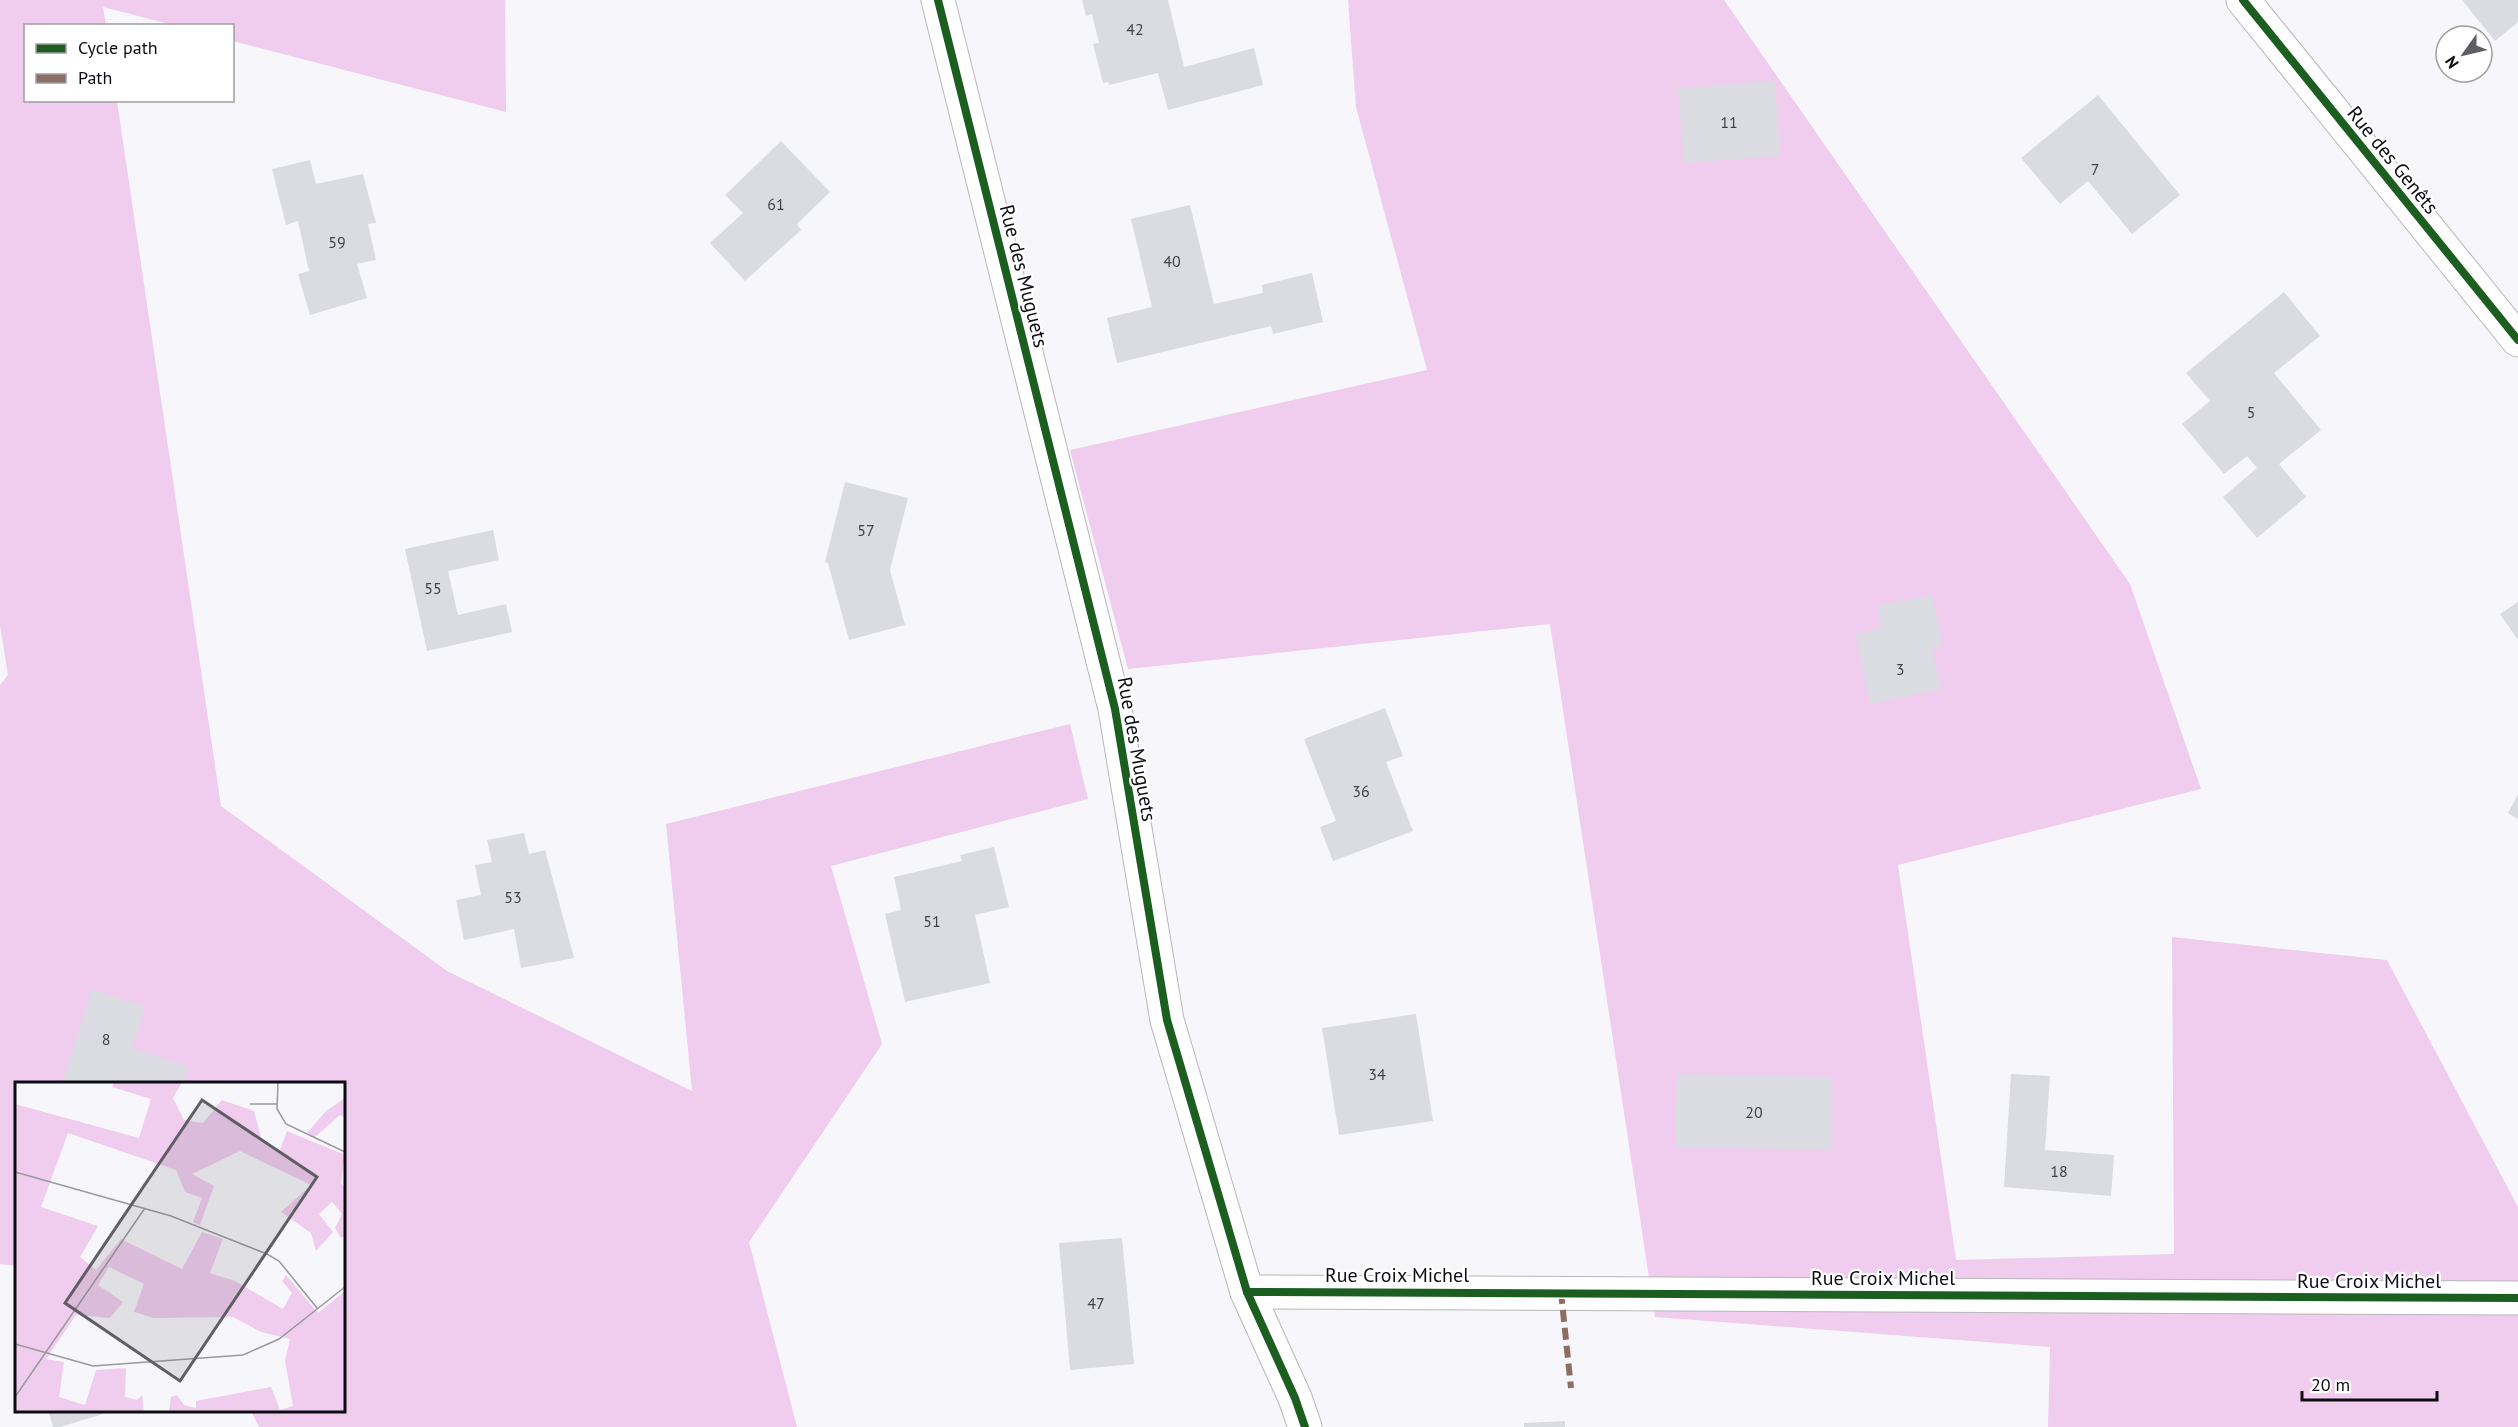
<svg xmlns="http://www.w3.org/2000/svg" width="2518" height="1427" font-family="'PT Sans',sans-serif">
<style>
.forest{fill:#f0ccee}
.building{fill:#dadce1}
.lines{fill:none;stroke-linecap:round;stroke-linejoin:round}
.minor-casing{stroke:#b7b7bc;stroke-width:35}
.minor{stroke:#fefefe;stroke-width:33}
.quiet{stroke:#8d6e63;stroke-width:6;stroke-dasharray:12 6;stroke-linecap:butt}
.cycleway-casing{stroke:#fff;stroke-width:11}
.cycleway{stroke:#1b5e20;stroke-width:8}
.labels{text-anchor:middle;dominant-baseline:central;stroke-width:4.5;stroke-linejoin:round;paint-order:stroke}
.number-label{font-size:16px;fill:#424249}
.street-label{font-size:20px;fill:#0d0c13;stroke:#fff}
.inset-road{fill:none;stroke:#99999e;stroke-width:1.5}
.view{fill:#5f5e64;fill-opacity:0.15;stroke:#5f5e64;stroke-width:3}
.inset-edge{fill:none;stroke:#0d0c13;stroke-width:3}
</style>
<rect width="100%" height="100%" fill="#f7f7fb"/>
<!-- forest -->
<g class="forest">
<polygon points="0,0 505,0 506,112 233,41 232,26 173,25 103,7 106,25 26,26 26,100 117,101 221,806 447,971 692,1091 666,824 1070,724 1088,799 831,866 882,1044 749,1242 797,1427 259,1427 251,1411 344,1410 344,1084 16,1084 16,1266 0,1264 0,685 8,675 0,626"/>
<polygon points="1348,0 1724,0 2130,584 2201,789 1898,865 1956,1260 2174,1254 2172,937 2387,960 2518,1207 2518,1427 2048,1427 2050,1347 1655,1317 1550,624 1128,669 1070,450 1427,370 1356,107"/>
</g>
<!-- building -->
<g class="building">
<polygon points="1082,0 1168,0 1184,67 1254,48 1263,85 1168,110 1158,73 1109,85 1108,82 1103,83 1093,44 1099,43 1092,14 1086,16"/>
<polygon points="2462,0 2518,0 2518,22 2495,41"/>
<polygon points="1775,81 1780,156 1684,163 1678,88"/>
<polygon points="2098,95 2180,195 2132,234 2088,181 2060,204 2021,158"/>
<polygon points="781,141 830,192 797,224 801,230 745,281 710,243 743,213 725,195"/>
<polygon points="310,160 316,184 363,174 376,223 368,224 376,260 357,264 367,298 310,315 298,274 309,271 298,221 286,225 272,169"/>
<polygon points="1190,205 1214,304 1263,293 1262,285 1312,273 1323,322 1273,334 1271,326 1117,363 1107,318 1152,307 1131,219"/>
<polygon points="2284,292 2320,336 2274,373 2321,430 2279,464 2306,497 2257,538 2223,497 2257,468 2247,456 2224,474 2182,424 2210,401 2186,373"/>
<polygon points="845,482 908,498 890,570 905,625 849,640 828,563 825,562"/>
<polygon points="493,530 499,560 448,571 458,615 506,604 512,632 427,651 405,549"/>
<polygon points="1932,595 1942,646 1932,648 1941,689 1870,704 1856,634 1881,629 1877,605"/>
<polygon points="2518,602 2518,640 2500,614"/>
<polygon points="1385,708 1403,756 1386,762 1413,831 1333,861 1320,827 1336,821 1304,739"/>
<polygon points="2518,794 2518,819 2508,813"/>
<polygon points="524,833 529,854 545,850 574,958 521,968 514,929 464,940 456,900 481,895 475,865 492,862 487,840"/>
<polygon points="994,847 1009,907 975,915 990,983 905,1002 885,914 901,910 894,877 962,861 960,855"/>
<polygon points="92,989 145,1007 132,1048 188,1067 183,1084 62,1084"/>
<polygon points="1416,1014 1433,1121 1339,1135 1322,1028"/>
<polygon points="1677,1074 1832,1077 1831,1150 1675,1147"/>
<polygon points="2011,1074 2050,1076 2045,1150 2114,1155 2111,1196 2004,1187"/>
<polygon points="1122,1238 1134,1364 1070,1370 1059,1243"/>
<polygon points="48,1410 113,1410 113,1411 60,1427 53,1427"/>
<polygon points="1565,1421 1565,1427 1524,1427 1524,1423"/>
</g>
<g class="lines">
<!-- minor casing -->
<g class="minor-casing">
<g id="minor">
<polyline points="938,0 1115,709 1167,1020 1247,1292 1295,1398 1305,1427"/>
<polyline points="2243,0 2518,340"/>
<polyline points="1247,1292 2518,1298"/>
</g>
</g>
<!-- minor -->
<use href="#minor" class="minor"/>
<!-- quiet -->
<polyline class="quiet" points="1561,1292 1571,1388"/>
<!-- cycleway casing -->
<g class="cycleway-casing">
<g id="cycleway">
<polyline points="938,0 1115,709 1167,1020 1247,1292 1295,1398 1305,1427"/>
<polyline points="2243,0 2518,340"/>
<polyline points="1247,1292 2518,1298"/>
</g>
</g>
<!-- cycleway -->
<use href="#cycleway" class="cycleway"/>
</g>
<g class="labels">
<!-- number labels -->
<g class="number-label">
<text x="1135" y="29">42</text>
<text x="1729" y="122">11</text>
<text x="2095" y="169">7</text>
<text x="776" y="204">61</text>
<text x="337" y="242">59</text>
<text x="1172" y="261">40</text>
<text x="2251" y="412">5</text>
<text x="866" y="530">57</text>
<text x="433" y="588">55</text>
<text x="1900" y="669">3</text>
<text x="1361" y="791">36</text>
<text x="513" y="897">53</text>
<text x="932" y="921">51</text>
<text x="106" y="1039">8</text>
<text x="1377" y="1074">34</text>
<text x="1754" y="1112">20</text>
<text x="2059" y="1171">18</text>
<text x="1096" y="1303">47</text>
</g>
<!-- street labels -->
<g class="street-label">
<text transform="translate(2393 160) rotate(51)">Rue des Genêts</text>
<text transform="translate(1024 276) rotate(76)">Rue des Muguets</text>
<text transform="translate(1137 749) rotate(80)">Rue des Muguets</text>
<text x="1397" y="1275">Rue Croix Michel</text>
<text x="1883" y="1278">Rue Croix Michel</text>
<text x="2369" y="1281">Rue Croix Michel</text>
</g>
</g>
<!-- overview -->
<g transform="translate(15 1082)">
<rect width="330" height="330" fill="#f7f7fb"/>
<path d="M99,0H167L158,16L169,38L188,41L207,18L239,29L247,59L265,68L272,49L330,73L326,101L330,106V154L326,156L320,146L327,132L317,120L304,132L318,150L301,169L296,151L266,130L296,103L225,69L177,92L199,104L185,143L178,140L187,116L170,110L161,88L53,51L26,125L83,144L65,175L81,188L106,157L167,187L187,150L208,157L195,191L220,199L268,227L277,211L267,199L271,193L303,231L330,209V330H154L156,315L162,313L169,323L181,326V319L256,305L265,328L278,324L270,279L275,257L246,250L218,235L139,236L119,230L129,202L94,185L83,203L108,220L95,236L61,233L31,277L49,280L44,315L70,323L81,288L111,286L110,315L122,318L127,313L129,330H0V22L124,56L136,17L97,5ZM330,16V35L325,33L300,55L292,51L311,29Z" fill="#f0ccee"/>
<path class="inset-road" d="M263,0L262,27L271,42L330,70M235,22H262M0,90L156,134L252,172L264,179L302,226M0,262L78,284L228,273L264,257L330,205M0,315L130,126"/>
<path class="view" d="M187,18L302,95L165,299L50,221Z"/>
<rect width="330" height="330" class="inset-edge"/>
</g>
<!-- legend -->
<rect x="24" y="24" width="210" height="78" fill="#ffffff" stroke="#9e9ea1" stroke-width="1.5"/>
<rect x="36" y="44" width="30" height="9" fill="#1b5e20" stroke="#9e9ea1" stroke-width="1.5"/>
<text x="78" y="54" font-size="18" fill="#0d0c13">Cycle path</text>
<rect x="36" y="74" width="30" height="9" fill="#8d6e63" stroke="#9e9ea1" stroke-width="1.5"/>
<text x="78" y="84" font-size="18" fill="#0d0c13">Path</text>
<!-- north arrow -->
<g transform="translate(2464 54) rotate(236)"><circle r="28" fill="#ffffff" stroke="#9e9ea1" stroke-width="1.5"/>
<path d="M0-4.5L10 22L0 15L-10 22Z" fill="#5f5e64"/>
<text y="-9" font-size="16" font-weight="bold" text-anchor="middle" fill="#0d0c13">N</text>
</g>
<!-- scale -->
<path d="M2302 1391v9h135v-9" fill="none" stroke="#0d0c13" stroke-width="3"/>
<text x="2311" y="1391" font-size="18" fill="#0d0c13" stroke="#ffffff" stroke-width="4.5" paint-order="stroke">20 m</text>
</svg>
